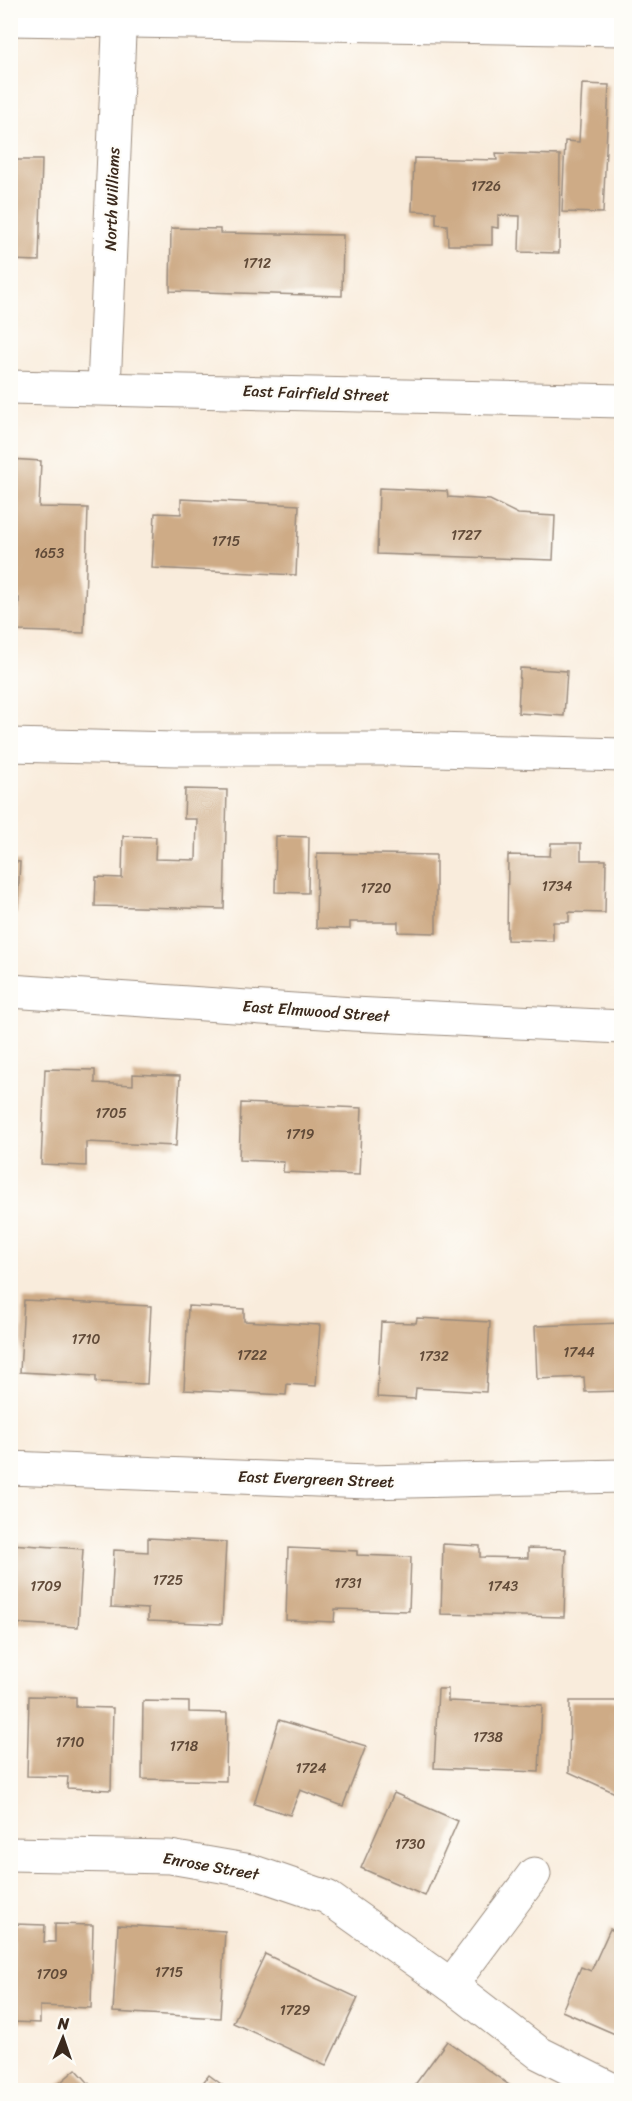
<svg xmlns="http://www.w3.org/2000/svg" width="632" height="2101" font-family="Sriracha,sans-serif">
<style>
.building{fill:#ceab86}
.lines{fill:none;stroke-linecap:round;stroke-linejoin:round}
.minor-casing{stroke:#9a8b7d;stroke-width:35}
.minor{stroke:#fff;stroke-width:33}
.labels{text-anchor:middle;dominant-baseline:central;stroke-width:4.5;stroke-linejoin:round;paint-order:stroke}
.number-label{font-size:14px;fill:#604a38}
.street-label{font-size:16px;fill:#3b2a1e;stroke:#fdfcf7}
</style>
<rect width="100%" height="100%" fill="#fdfcf7"/>
<filter id="ink" filterUnits="userSpaceOnUse"><feTurbulence type="fractalNoise" baseFrequency=".0167" numOctaves="2"/><feDisplacementMap in="SourceGraphic" scale="12" xChannelSelector="R" yChannelSelector="G"/><feConvolveMatrix kernelMatrix="1 2 1 2 8 2 1 2 1" color-interpolation-filters="sRGB"/></filter>
<filter id="wash" filterUnits="userSpaceOnUse"><feTurbulence type="fractalNoise" baseFrequency=".008" numOctaves="4" result="noise"/><feDisplacementMap in="SourceGraphic" scale="24" xChannelSelector="R" yChannelSelector="G"/><feGaussianBlur stdDeviation="1.35" result="paint"/><feColorMatrix in="noise" values="0 0 0 0 0 0 0 0 0 0 0 0 0 0 0 0 0 1.4 0 .05"/><feComposite in="paint" operator="in"/></filter>
<g filter="url(#wash)">
<rect width="100%" height="100%" fill="#f9ecdc"/>
<g id="blocks">
<!-- building -->
<g class="building">
<polygon points="582,84 609,85 603,213 562,212 565,141 579,142"/>
<polygon points="496,153 560,155 559,253 519,252 520,216 498,215 498,228 492,227 492,245 448,245 447,225 436,224 436,212 412,211 414,158 497,160"/>
<polygon points="10,160 42,160 39,261 10,260"/>
<polygon points="171,228 220,229 220,233 343,235 342,296 170,291"/>
<polygon points="10,459 41,461 39,507 88,508 84,633 18,631 19,598 10,598"/>
<polygon points="379,488 447,491 448,497 490,500 518,514 555,516 553,560 377,554"/>
<polygon points="181,499 299,505 296,575 152,568 155,513 181,514"/>
<polygon points="520,668 567,671 564,716 518,713"/>
<polygon points="185,789 227,790 224,909 95,906 96,877 122,878 123,836 156,837 155,859 196,860 197,819 184,819"/>
<polygon points="276,836 309,837 308,893 275,892"/>
<polygon points="551,843 581,843 581,860 606,860 605,913 569,912 569,922 553,922 553,941 507,940 508,855 550,856"/>
<polygon points="317,853 436,855 436,933 398,932 398,922 350,922 350,929 316,928"/>
<polygon points="10,861 20,862 17,914 10,914"/>
<polygon points="45,1069 95,1070 95,1083 133,1085 133,1074 180,1076 176,1146 86,1142 86,1166 41,1164"/>
<polygon points="241,1103 362,1108 359,1175 283,1172 284,1162 239,1160"/>
<polygon points="24,1300 151,1306 147,1384 96,1382 96,1376 20,1372"/>
<polygon points="188,1306 244,1309 244,1321 320,1325 316,1386 287,1384 286,1395 184,1390"/>
<polygon points="417,1318 490,1322 486,1392 416,1388 415,1399 377,1397 381,1322 416,1323"/>
<polygon points="622,1323 622,1391 585,1392 584,1377 537,1379 535,1326"/>
<polygon points="148,1538 226,1542 222,1624 148,1621 148,1609 111,1607 114,1550 148,1552"/>
<polygon points="10,1544 83,1549 78,1627 10,1623"/>
<polygon points="443,1544 480,1546 480,1557 528,1558 528,1548 566,1549 564,1617 441,1614"/>
<polygon points="288,1548 357,1551 357,1555 411,1557 409,1611 335,1609 334,1622 286,1620"/>
<polygon points="438,1689 448,1689 448,1701 542,1705 539,1772 434,1768"/>
<polygon points="29,1696 76,1697 76,1707 113,1708 111,1790 67,1788 68,1777 27,1776"/>
<polygon points="143,1701 189,1702 189,1712 227,1713 226,1781 142,1779"/>
<polygon points="570,1701 618,1701 622,1723 622,1796 569,1772"/>
<polygon points="279,1720 366,1746 343,1806 300,1790 290,1815 254,1804"/>
<polygon points="394,1793 458,1821 425,1896 361,1868"/>
<polygon points="14,1924 45,1925 44,1942 55,1942 55,1924 93,1925 91,2008 40,2006 40,2023 12,2022"/>
<polygon points="118,1925 225,1931 220,2018 113,2012"/>
<polygon points="610,1929 622,1935 622,2037 562,2011 581,1967 591,1971"/>
<polygon points="265,1954 358,1998 326,2066 233,2023"/>
<polygon points="447,2041 516,2090 411,2090"/>
<polygon points="76,2069 95,2090 52,2090"/>
<polygon points="209,2075 229,2090 197,2090"/>
</g>
</g>
</g>
<g filter="url(#ink)">
<use href="#blocks" fill-opacity="0" stroke="#9a8b7d" stroke-width="1.5"/>
<g class="lines">
<!-- minor casing -->
<g class="minor-casing">
<g id="minor">
<polyline points="10,19 622,29"/>
<polyline points="10,387 622,401"/>
<polyline points="104,388 120,10"/>
<polyline points="10,745 175,749 399,749 622,755"/>
<polyline points="10,991 353,1014 622,1027"/>
<polyline points="10,1468 367,1482 622,1476"/>
<polyline points="10,1854 170,1857 251,1871 327,1897 451,1985 539,2053 613,2090"/>
<polyline points="451,1985 534,1874"/>
</g>
</g>
<!-- minor -->
<use href="#minor" class="minor"/>
</g>
</g>
<g class="labels">
<!-- number labels -->
<g class="number-label">
<text x="486" y="186">1726</text>
<text x="257" y="263">1712</text>
<text x="466" y="535">1727</text>
<text x="226" y="541">1715</text>
<text x="49" y="553">1653</text>
<text x="557" y="886">1734</text>
<text x="376" y="888">1720</text>
<text x="111" y="1113">1705</text>
<text x="300" y="1134">1719</text>
<text x="86" y="1339">1710</text>
<text x="579" y="1352">1744</text>
<text x="252" y="1355">1722</text>
<text x="434" y="1356">1732</text>
<text x="168" y="1580">1725</text>
<text x="348" y="1583">1731</text>
<text x="46" y="1586">1709</text>
<text x="503" y="1586">1743</text>
<text x="488" y="1737">1738</text>
<text x="70" y="1742">1710</text>
<text x="184" y="1746">1718</text>
<text x="311" y="1768">1724</text>
<text x="410" y="1844">1730</text>
<text x="169" y="1972">1715</text>
<text x="52" y="1974">1709</text>
<text x="295" y="2010">1729</text>
</g>
<!-- street labels -->
<g class="street-label">
<text transform="translate(112 199) rotate(-88)">North Williams</text>
<text transform="translate(316 393) rotate(2)">East Fairfield Street</text>
<text transform="translate(316 1011) rotate(4)">East Elmwood Street</text>
<text transform="translate(316 1479) rotate(2)">East Evergreen Street</text>
<text transform="translate(211 1866) rotate(10)">Enrose Street</text>
</g>
</g>
<!-- margin -->
<rect width="632" height="2101" fill="none" stroke="#fdfcf7" stroke-width="36"/>
<!-- north arrow -->
<g transform="translate(63 2038) rotate(2)" stroke="#fdfcf7" stroke-width="4.5" paint-order="stroke">
<path d="M0-4.5L10 22L0 15L-10 22Z" fill="#3b2a1e"/>
<text y="-9" font-size="16" font-weight="bold" text-anchor="middle" fill="#3b2a1e">N</text>
</g>
</svg>
